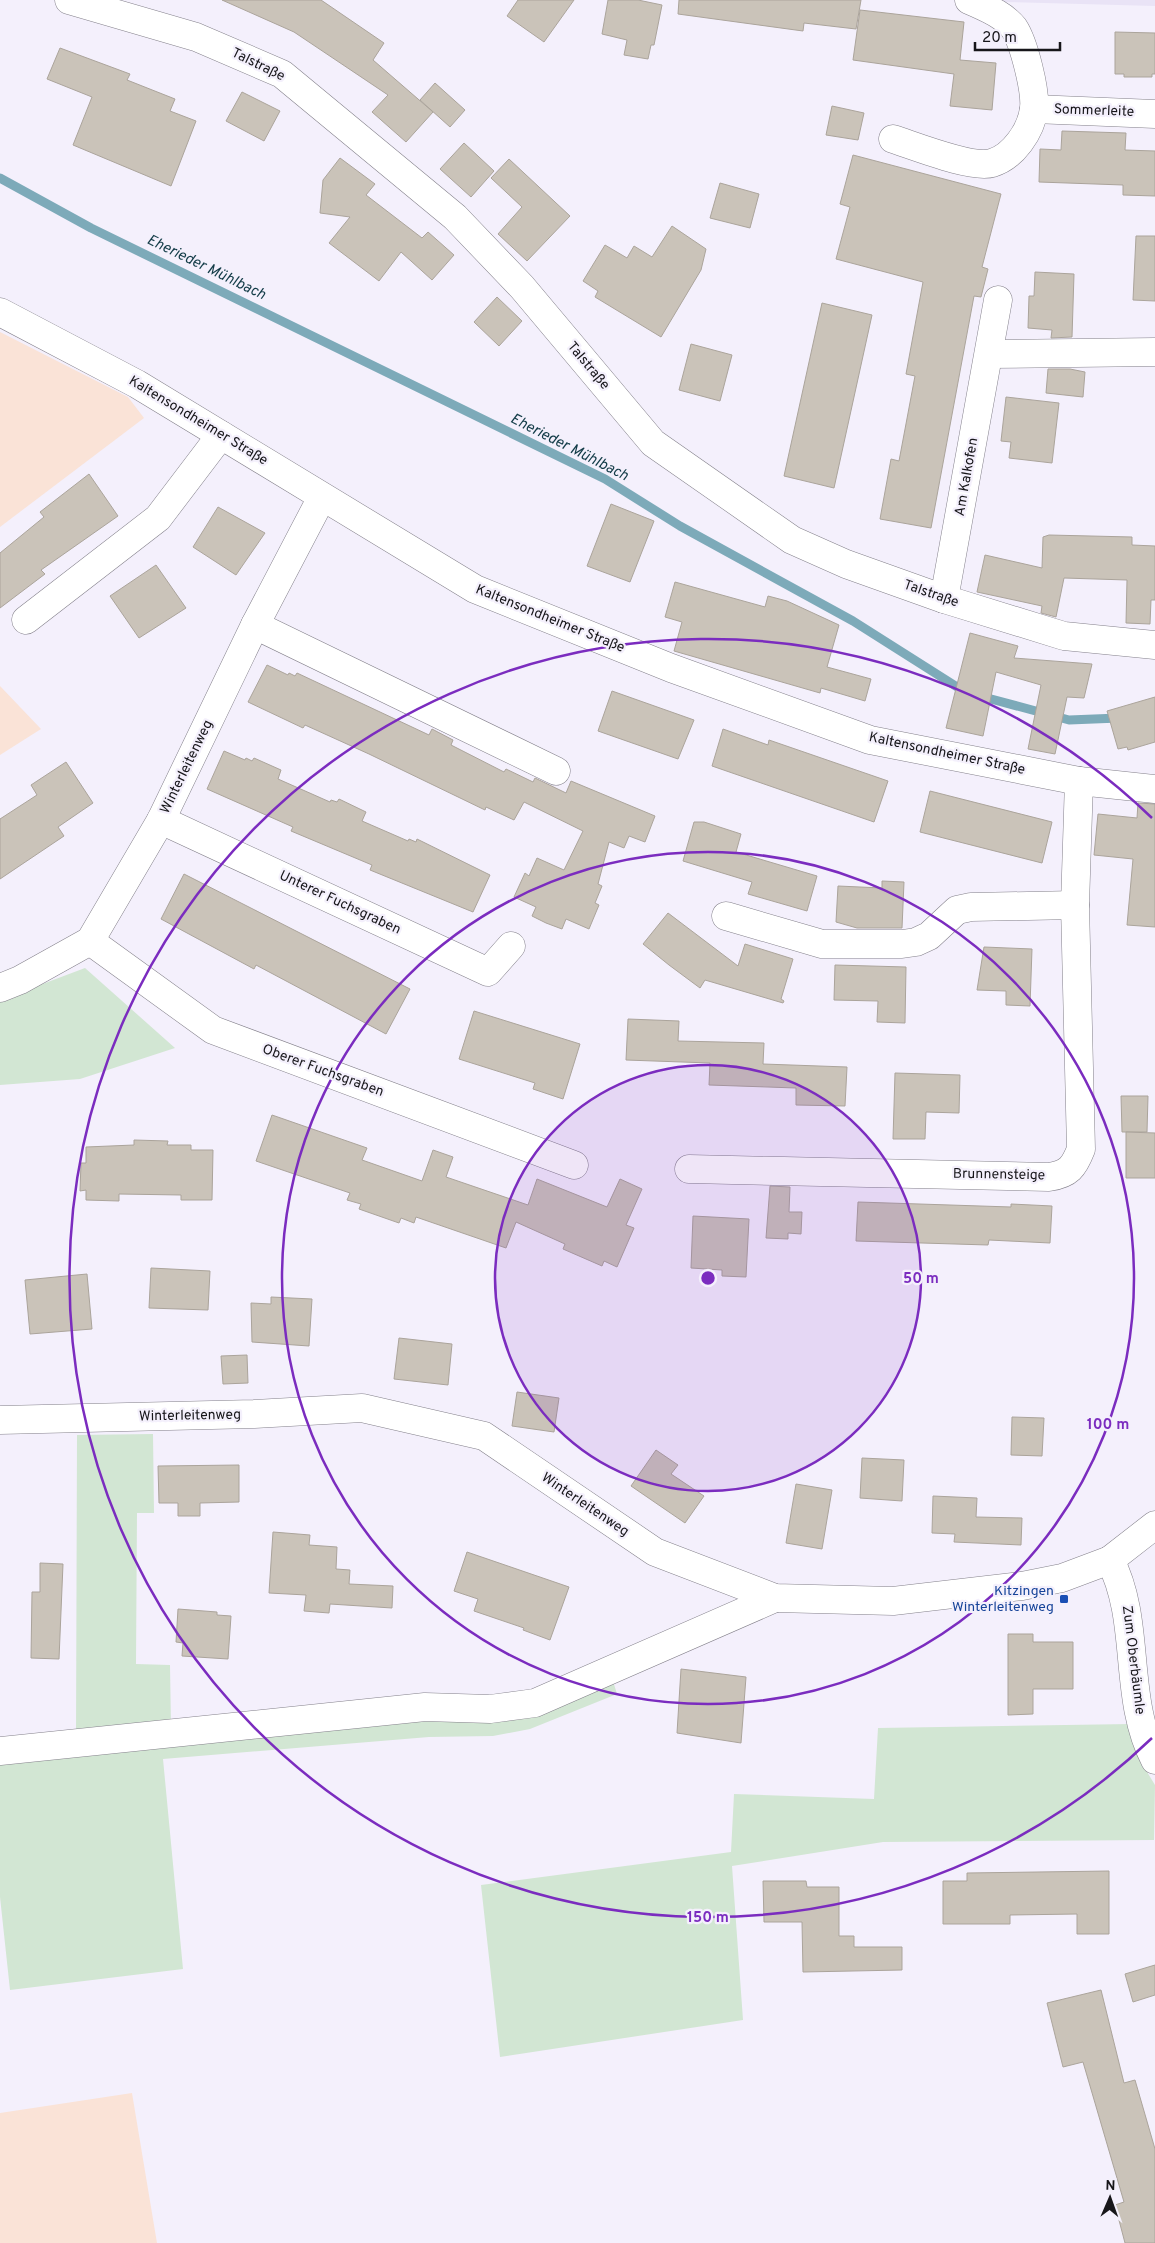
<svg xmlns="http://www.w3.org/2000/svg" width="1155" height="2243" font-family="Overpass,sans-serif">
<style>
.built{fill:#e9e3f6}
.industrial{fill:#fae3d7}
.green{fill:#d2e6d3}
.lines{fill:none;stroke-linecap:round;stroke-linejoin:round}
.stream{stroke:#7daab9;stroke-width:9}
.building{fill:#cac3b9;stroke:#aba49b}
.minor-casing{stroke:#84818b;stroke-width:29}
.major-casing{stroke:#84818b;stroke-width:29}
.minor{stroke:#fff;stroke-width:28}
.major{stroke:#fff;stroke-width:28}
.ring{fill:none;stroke:#7b2cbf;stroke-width:2.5}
.transit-dot{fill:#1a4fb4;stroke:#f4f0fc;stroke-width:2}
.labels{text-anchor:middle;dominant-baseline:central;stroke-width:4.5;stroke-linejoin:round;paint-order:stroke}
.street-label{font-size:14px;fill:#17161a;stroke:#f4f0fc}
.transit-label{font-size:14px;fill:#164399;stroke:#f4f0fc;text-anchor:end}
.water-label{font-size:15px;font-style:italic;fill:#123b47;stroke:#f4f0fc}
.centre{fill:#7b2cbf;stroke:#f4f0fc;stroke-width:2.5}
.ring-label{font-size:15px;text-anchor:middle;font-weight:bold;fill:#7b2cbf;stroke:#f4f0fc;stroke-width:4.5;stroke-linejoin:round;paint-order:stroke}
</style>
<rect width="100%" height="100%" fill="#f4f0fc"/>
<!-- built -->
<polygon class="built" points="993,0 1155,0 1155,6 1004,2"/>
<!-- industrial -->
<g class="industrial">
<polygon points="0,332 128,397 144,418 0,527"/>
<polygon points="0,686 41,729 0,755"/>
<polygon points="132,2093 157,2243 0,2243 0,2113"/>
</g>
<!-- green -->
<g class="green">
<polygon points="85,968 175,1048 80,1079 0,1085 0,1000"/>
<polygon points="153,1434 154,1513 137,1513 136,1664 170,1665 171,1728 76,1740 77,1435"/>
<polygon points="613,1681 617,1694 530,1729 493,1736 429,1737 163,1759 183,1969 10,1990 0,1897 0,1754"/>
<polygon points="1131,1724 1141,1762 1155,1785 1154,1840 883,1842 732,1866 743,2020 500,2057 481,1885 731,1852 734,1794 874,1799 878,1728"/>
</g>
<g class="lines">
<!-- stream -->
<g class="stream">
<polyline points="0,178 91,228 605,479 680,526 853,621 965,692"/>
<polyline points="980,696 1069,720 1119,718"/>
</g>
</g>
<!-- building -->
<g class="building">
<polygon points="222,0 321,0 384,43 373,60 433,112 406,142 372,112 388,95 294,32"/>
<polygon points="518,0 574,0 544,42 507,16"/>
<polygon points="608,0 638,0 662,5 654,45 651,45 648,59 624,55 627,40 602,34"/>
<polygon points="679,0 861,0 856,29 804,23 803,31 678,14"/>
<polygon points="860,10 964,22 960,60 996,63 992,110 950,106 954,74 853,60"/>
<polygon points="1115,32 1155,33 1155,74 1152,74 1152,77 1124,77 1124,74 1115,74"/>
<polygon points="60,48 130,74 127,80 175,99 170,111 196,121 171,186 73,145 92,97 47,79"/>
<polygon points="435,83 465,110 450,127 420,100"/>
<polygon points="242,92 280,111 264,141 226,121"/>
<polygon points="832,106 864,113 858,140 826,135"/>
<polygon points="1062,131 1126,133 1125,150 1155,151 1155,196 1123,195 1123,185 1039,182 1040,149 1061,150"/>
<polygon points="464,143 494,171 471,197 440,169"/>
<polygon points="853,155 1001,194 982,267 988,269 981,297 974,296 931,528 880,519 891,459 899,461 915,376 906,374 923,282 836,259 850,207 840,204"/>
<polygon points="340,158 375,184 366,195 422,238 428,232 454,255 432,280 401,252 379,281 329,243 350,217 320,213 323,180"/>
<polygon points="509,159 570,216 527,261 498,234 522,207 491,178"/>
<polygon points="720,183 759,194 750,228 710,218"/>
<polygon points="672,226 706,249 701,270 661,337 595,297 598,291 583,281 605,245 627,258 634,246 652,257"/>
<polygon points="1136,236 1155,236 1155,301 1133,300"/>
<polygon points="1035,272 1074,274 1072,337 1051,338 1052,330 1028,328 1029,296 1034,296"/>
<polygon points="497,297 522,321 499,346 474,322"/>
<polygon points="822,303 872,315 834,488 784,476"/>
<polygon points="691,344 732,355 720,401 679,390"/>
<polygon points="1048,369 1070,369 1085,372 1083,397 1046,393"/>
<polygon points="1006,397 1059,403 1052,463 1009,458 1011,442 1001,441"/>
<polygon points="89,474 118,516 41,570 45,574 0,608 0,553 44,517 40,512"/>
<polygon points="611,504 654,521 630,582 587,566"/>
<polygon points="218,507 265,533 236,575 193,547"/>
<polygon points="1049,535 1132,537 1132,545 1155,546 1155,600 1151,600 1150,624 1126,623 1127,580 1064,578 1056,617 1041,613 1042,606 977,592 985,555 1042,568 1043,537"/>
<polygon points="156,565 186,608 139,638 110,596"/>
<polygon points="675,582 765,607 768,596 787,601 839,625 827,667 871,679 865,701 821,688 820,693 674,651 682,622 665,617"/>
<polygon points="970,633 1018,646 1014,658 1092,664 1084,698 1067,697 1055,754 1028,749 1041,685 996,672 983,736 946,728"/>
<polygon points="267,665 288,675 289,673 295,676 297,673 429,735 432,729 453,740 451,745 504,772 506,769 533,782 535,778 566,793 571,781 655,816 645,842 629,836 624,848 609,842 598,884 602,886 595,903 599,905 589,929 566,919 562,929 546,923 532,916 536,907 514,897 525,873 529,876 537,858 564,870 583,831 524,802 514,820 486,807 485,810 369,754 305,725 303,728 248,702"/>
<polygon points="612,691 694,720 678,759 598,731"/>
<polygon points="1155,697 1155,742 1128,750 1127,747 1118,749 1107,711"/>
<polygon points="723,729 768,745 769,740 888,781 874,822 712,766"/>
<polygon points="224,751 245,760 246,758 252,761 254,758 281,770 278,779 330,802 331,800 337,802 339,799 366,812 362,821 408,841 409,839 416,842 417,839 490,875 473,912 370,870 372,865 291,831 293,827 207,789"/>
<polygon points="66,762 93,803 58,827 64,836 0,879 0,819 37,795 31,785"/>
<polygon points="930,791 1052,822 1042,863 920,832"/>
<polygon points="1138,803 1155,804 1155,927 1127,925 1133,859 1094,855 1098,814 1137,818"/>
<polygon points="694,822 704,822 741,834 736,852 817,876 807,911 748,894 752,882 683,861"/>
<polygon points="184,874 410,989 386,1034 256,965 254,969 161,919"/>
<polygon points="882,881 904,882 902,928 857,928 836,922 838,886 882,888"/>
<polygon points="668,913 738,966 745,944 793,959 781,999 784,1001 783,1003 705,980 700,988 669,965 643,944"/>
<polygon points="984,947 1032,949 1030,1006 1006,1005 1006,991 977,990"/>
<polygon points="835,965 906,967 905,1023 877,1022 878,1001 834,1000"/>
<polygon points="474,1011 580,1044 563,1099 533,1089 535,1083 459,1059"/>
<polygon points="628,1019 679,1021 678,1041 764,1043 763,1064 847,1067 845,1106 796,1105 796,1088 709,1085 710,1063 626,1060"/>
<polygon points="895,1073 960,1075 959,1113 926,1112 925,1139 893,1139"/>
<polygon points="1121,1096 1148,1096 1147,1132 1122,1132"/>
<polygon points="272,1115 367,1148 362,1160 422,1181 433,1150 453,1157 446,1177 528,1205 537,1179 607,1207 620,1179 642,1189 626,1225 634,1228 617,1267 604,1261 602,1266 563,1249 565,1244 516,1222 506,1248 416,1217 414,1223 401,1218 399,1223 359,1209 361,1204 347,1200 350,1193 256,1161"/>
<polygon points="1126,1132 1155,1133 1155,1178 1126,1178"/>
<polygon points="134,1140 168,1141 167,1145 191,1145 191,1150 213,1150 212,1200 181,1200 181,1195 119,1194 119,1201 86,1200 86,1190 80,1191 81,1163 86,1163 86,1147 134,1145"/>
<polygon points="770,1186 790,1187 789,1212 802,1212 801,1234 788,1233 788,1239 766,1238"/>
<polygon points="858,1202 1011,1207 1011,1204 1052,1206 1050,1243 989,1240 988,1245 856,1241"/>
<polygon points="693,1216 749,1219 746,1277 722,1276 722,1270 691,1268"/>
<polygon points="151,1268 210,1271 208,1310 149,1308"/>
<polygon points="87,1274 92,1329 30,1334 25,1280"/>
<polygon points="271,1297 312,1299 309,1346 252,1342 251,1303 271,1304"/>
<polygon points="399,1338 452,1344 448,1385 394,1379"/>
<polygon points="247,1355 248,1383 223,1384 221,1356"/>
<polygon points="517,1392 559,1398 554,1432 512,1426"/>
<polygon points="1012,1417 1044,1418 1042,1456 1011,1455"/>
<polygon points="656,1450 678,1465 671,1474 704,1496 685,1523 631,1486"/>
<polygon points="862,1458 904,1460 902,1501 860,1498"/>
<polygon points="239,1465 239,1502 200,1503 200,1516 178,1516 178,1503 159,1503 158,1466"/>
<polygon points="796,1484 832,1490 822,1549 786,1543"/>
<polygon points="933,1496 977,1498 976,1517 1022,1518 1021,1545 954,1542 955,1534 932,1533"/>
<polygon points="273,1532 310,1535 309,1545 337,1547 336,1569 350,1570 349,1584 393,1586 392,1608 330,1604 329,1613 304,1611 306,1595 269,1593"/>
<polygon points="467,1552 569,1587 550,1640 523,1630 524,1628 474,1611 478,1599 454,1591"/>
<polygon points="40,1563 63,1564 59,1659 31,1658 32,1592 40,1592"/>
<polygon points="178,1609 217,1612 217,1615 231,1616 228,1659 182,1656 183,1643 176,1642"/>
<polygon points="1008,1634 1033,1634 1033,1642 1073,1642 1073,1689 1033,1689 1033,1714 1008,1715"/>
<polygon points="681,1669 746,1677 741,1743 677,1733"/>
<polygon points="1109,1871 1109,1934 1077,1934 1077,1914 1010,1915 1010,1924 943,1924 943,1881 967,1881 967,1873"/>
<polygon points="763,1881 806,1881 807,1887 839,1887 839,1936 854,1936 854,1947 902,1947 902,1970 803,1972 802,1922 764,1922"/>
<polygon points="1155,1965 1155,1995 1133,2002 1125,1974"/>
<polygon points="1101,1990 1124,2083 1135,2080 1155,2149 1155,2243 1125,2243 1115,2205 1124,2202 1083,2062 1063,2067 1047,2003"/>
</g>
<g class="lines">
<!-- minor casing -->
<g class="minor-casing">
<g id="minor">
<polyline points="69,0 196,37 282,74 455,217 522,287 653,443 792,540 846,564 944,599 1064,636 1155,645"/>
<polyline points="1034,109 1155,114"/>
<path d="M893,139C915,146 972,169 992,163C1013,157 1031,131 1034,109C1036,91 1024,43 1014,28C1003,14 984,7 969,0"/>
<polyline points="989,354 1155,352"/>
<polyline points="944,599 998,300"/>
<polyline points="26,620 158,518 221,435"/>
<polyline points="255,625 556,771"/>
<polyline points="161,820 488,972 511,946"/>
<polyline points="726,916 822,944 902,944 916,942 929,936 957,910 971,907 1075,905"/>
<polyline points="90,941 213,1030 574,1165"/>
<polyline points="0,988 20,980 90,941 161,820 255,625 322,497"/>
<path d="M689,1169L1049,1177C1069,1174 1074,1167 1081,1149L1075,905L1079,781"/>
<polyline points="0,1420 254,1414 362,1408 484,1436 655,1552 775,1598 893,1601 1022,1586 1062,1578 1110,1560 1155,1525"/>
<path d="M1110,1560C1142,1622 1122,1697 1155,1760"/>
<polyline points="0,1751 425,1707 490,1709 535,1703 775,1598"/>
</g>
</g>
<!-- major casing -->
<g class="major-casing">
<polyline id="major" points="0,312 137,384 475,589 671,668 870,740 1079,781 1155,789"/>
</g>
<!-- minor -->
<use href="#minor" class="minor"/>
<!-- major -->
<use href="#major" class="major"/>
</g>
<!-- distance rings -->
<circle cx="708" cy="1278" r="213" fill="#7b2cbf" fill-opacity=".12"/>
<g class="ring">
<circle cx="708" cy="1278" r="213"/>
<circle cx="708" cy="1278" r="426"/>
<path d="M1152 1738A639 639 0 1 1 1152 818"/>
</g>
<!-- markers -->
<rect class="transit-dot" x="1059" y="1594" width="10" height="10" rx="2.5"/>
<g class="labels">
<!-- street labels -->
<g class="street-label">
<text transform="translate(258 65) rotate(26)">Talstraße</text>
<text transform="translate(1094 111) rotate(2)">Sommerleite</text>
<text transform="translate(588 366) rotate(50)">Talstraße</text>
<text transform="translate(198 421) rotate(31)">Kaltensondheimer Straße</text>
<text transform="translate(967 477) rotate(-80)">Am Kalkofen</text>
<text transform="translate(931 594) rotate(19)">Talstraße</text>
<text transform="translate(550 619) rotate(22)">Kaltensondheimer Straße</text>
<text transform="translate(947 754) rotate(12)">Kaltensondheimer Straße</text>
<text transform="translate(187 767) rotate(-64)">Winterleitenweg</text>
<text transform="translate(340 903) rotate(25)">Unterer Fuchsgraben</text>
<text transform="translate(323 1071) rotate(20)">Oberer Fuchsgraben</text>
<text transform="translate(999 1175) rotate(1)">Brunnensteige</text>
<text transform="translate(190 1416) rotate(-1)">Winterleitenweg</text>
<text transform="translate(585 1505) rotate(34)">Winterleitenweg</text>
<text transform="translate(1133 1660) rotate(83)">Zum Oberbäumle</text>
</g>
<!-- transit labels -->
<g class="transit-label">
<text x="1054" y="1591">Kitzingen<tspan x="1054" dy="16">Winterleitenweg</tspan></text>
</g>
<!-- water labels -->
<g class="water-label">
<text transform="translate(206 268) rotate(26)">Eherieder Mühlbach</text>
<text transform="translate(569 448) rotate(27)">Eherieder Mühlbach</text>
</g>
</g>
<circle cx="708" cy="1278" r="8" class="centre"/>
<g class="ring-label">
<text x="921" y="1283">50 m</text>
<text x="1108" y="1429">100 m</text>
<text x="708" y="1922">150 m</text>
</g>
<!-- north arrow -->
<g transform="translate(1110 2198) rotate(2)" stroke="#f4f0fc" stroke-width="4" paint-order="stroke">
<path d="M0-4L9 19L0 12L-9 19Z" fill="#17161a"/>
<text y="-8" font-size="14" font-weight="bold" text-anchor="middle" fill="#17161a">N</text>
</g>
<!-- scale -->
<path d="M975 42v8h85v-8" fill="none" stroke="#17161a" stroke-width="2.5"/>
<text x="982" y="42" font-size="15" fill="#17161a" stroke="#f4f0fc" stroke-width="4" paint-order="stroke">20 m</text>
</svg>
